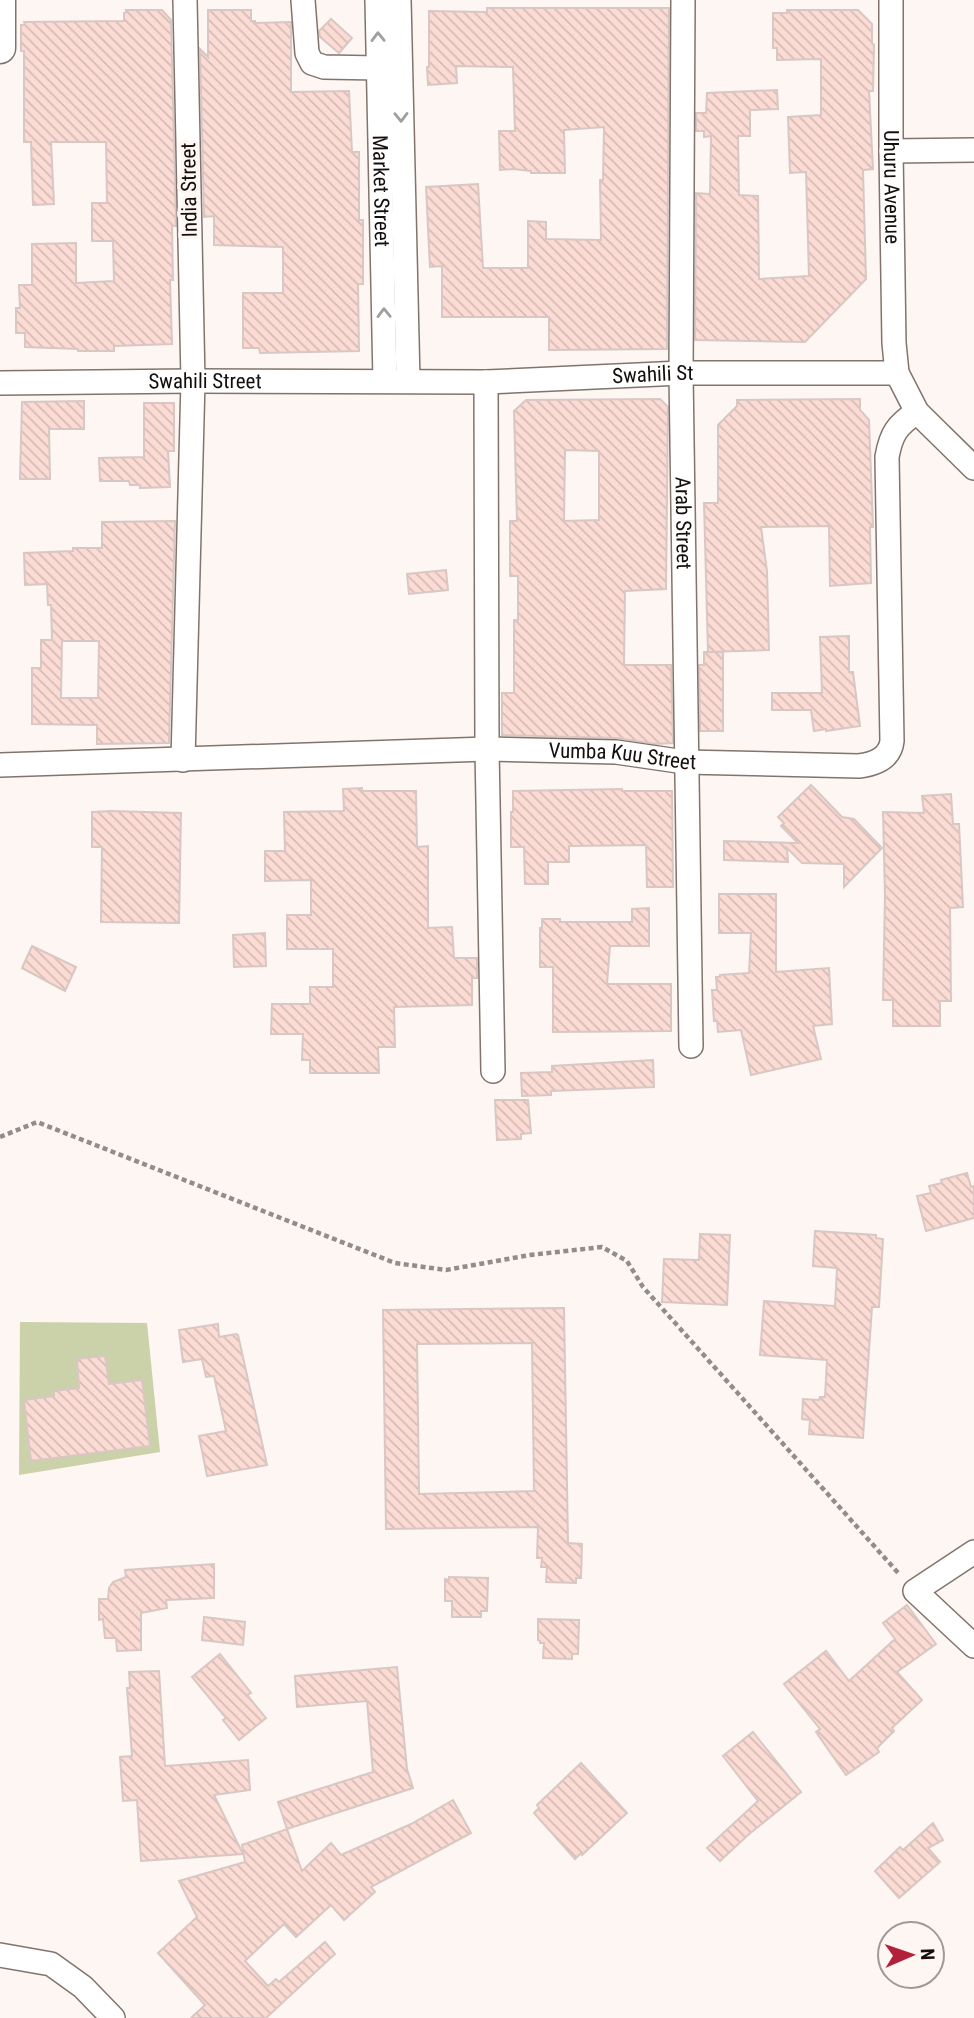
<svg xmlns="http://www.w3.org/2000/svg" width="974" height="2018" font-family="'Roboto Condensed',sans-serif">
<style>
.green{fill:#cbd2a9}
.building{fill:url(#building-back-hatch);stroke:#d9c7c3;stroke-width:2;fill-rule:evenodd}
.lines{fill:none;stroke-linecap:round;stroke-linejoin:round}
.minor-casing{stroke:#82746c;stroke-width:26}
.major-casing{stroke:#82746c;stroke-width:33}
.path{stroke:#938d89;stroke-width:4.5;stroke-dasharray:5 3.5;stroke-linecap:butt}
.minor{stroke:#fff;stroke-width:23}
.major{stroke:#fff;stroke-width:30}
.oneway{stroke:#a19f9e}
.labels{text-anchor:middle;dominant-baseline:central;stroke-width:7;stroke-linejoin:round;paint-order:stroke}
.street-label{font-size:21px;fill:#140f0c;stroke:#fdf6f2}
</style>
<defs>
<pattern id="building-back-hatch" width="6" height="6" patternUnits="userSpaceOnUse" patternTransform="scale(1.75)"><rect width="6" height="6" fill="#fbdbd4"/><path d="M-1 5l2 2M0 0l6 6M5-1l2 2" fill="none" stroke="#d6bbb5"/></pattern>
</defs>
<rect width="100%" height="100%" fill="#fdf6f2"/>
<!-- green -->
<polygon class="green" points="20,1322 147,1323 160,1452 19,1475"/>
<!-- building -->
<g class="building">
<polygon points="487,8 669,8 667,349 549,350 549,317 442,317 442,266 430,267 426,187 478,184 483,268 528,268 528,221 546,222 546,239 601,240 600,180 603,180 604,127 564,130 565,173 531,173 531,171 513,169 500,170 499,131 515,131 513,67 456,66 457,83 428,85 427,67 429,67 429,11 487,12"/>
<polygon points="126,10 162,10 171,20 176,226 172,226 173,280 170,280 172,344 114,346 114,351 78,351 78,349 25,347 25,333 16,333 16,308 20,308 19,285 32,285 32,244 76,243 76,283 114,281 113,241 92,241 92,203 107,203 106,142 51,142 54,204 33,205 31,142 24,142 24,51 21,51 21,25 25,25 24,22 124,21 124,13 127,12"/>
<polygon points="208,10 251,10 251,21 255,21 255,23 291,22 291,92 349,91 352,152 359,152 359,220 363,220 363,284 358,284 359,351 260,353 259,348 243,348 243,293 283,293 283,247 214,245 214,216 204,217 200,49 208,57"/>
<polygon points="787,10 858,10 872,24 872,43 874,45 873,91 869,91 873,169 863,170 866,279 805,342 695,340 696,193 710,194 711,136 704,137 704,131 696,131 696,113 706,113 707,93 777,90 778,109 750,110 750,136 738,136 739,195 758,196 759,279 809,276 806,172 790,173 788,117 821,115 821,59 777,60 777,48 773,48 773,13 787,13"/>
<polygon points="331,19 352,38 339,53 320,37 319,31"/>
<path d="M660,399L668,407L666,589L625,591L624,665H671L673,743L656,744L616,738L502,735V693H514V620H518V576H510V521H517L514,411L526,400ZM565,450L599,451V520L564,521Z"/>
<polygon points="860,399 860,410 869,420 873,527 870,527 871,583 830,586 829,526 761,527 767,571 769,650 708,652 704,503 718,503 718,425 737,406 737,400"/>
<polygon points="84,401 84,429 49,429 50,479 20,479 22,402"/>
<polygon points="144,403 174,403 174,451 168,451 170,487 140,488 140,485 130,485 129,481 100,481 99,458 144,457"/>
<path d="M175,521L169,743L97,744V725L32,724V668H41V640H52L51,605H48L47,584L25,585L24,553L73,551V548H102V522ZM62,641H99L98,698H61Z"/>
<polygon points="446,570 448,590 409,594 407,574"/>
<polygon points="849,636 849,672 853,672 860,726 826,731 826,729 814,731 811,710 772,710 772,693 822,693 820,637"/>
<polygon points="704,652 723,652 723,731 700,731 699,665 704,665"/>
<polygon points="811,785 842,817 854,819 882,848 844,887 844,864 802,863 787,848 788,862 724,860 724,841 798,843 781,826 784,823 778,817"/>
<polygon points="362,788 362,791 416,791 417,847 428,846 428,928 452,927 454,958 477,958 477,978 472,978 472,1005 394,1007 395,1047 378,1047 379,1073 310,1073 310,1060 302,1060 303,1034 271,1034 272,1004 310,1004 310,987 333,987 333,949 287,949 287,915 311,915 311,880 265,881 265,851 285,851 284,812 344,811 343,789"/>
<polygon points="622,789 622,791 672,791 673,887 647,887 646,845 569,846 569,862 548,862 548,884 525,884 524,847 511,847 511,812 513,812 513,791"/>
<polygon points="951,794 953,824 959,824 963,907 950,908 951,1001 940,1001 940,1026 893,1026 893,1000 883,1000 885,895 883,812 924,813 922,796"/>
<polygon points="111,811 181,813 179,923 101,922 102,847 92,847 92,812"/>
<polygon points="719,894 776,894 776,972 829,968 832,1024 813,1026 821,1059 751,1075 741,1030 718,1032 717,1021 714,1021 712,990 717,990 716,977 720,977 720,975 749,973 751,933 719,933"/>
<polygon points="649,908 649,946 610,946 607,984 671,984 671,1031 553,1032 553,967 540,967 540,928 542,928 542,919 560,919 560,922 632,922 632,909"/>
<polygon points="265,933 266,966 234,967 233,935"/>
<polygon points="32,946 76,967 65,991 22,968"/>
<polygon points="653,1060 654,1087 551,1091 551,1095 522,1096 521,1073 552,1072 552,1066"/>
<polygon points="495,1100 528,1100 531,1133 521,1134 521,1139 497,1140"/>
<polygon points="967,1173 971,1187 974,1186 974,1218 926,1231 917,1196 931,1193 929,1186 942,1183 941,1180"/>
<polygon points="815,1231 876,1235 876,1238 883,1239 879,1307 872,1307 863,1438 809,1434 810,1420 802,1419 803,1399 819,1400 820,1397 825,1397 827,1360 760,1355 764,1301 835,1306 837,1268 813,1266"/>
<polygon points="700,1234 730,1235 727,1305 662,1302 664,1259 699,1260"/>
<path d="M564,1308L568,1543L582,1544L581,1578H576V1583L546,1582L547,1567H541L542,1558H537L538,1527L386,1529L383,1310ZM532,1343L534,1491L419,1494L417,1344Z"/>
<polygon points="218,1324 219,1337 236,1334 238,1335 267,1465 207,1476 199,1436 226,1431 214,1376 206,1377 202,1359 183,1362 179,1330"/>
<polygon points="105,1356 109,1384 142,1380 150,1446 31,1461 24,1400 54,1396 54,1391 79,1388 77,1359"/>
<polygon points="214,1564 214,1598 166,1600 167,1608 141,1613 141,1650 117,1651 116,1638 105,1638 103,1619 99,1620 99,1599 108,1599 109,1588 113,1582 126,1577 125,1570"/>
<polygon points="449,1577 488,1578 487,1611 481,1611 481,1617 452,1617 452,1601 445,1601 445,1579 449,1580"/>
<polygon points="907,1605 936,1644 897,1672 922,1700 892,1728 894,1731 877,1748 879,1752 846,1775 816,1732 820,1729 784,1684 826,1651 849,1681 895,1639 883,1623"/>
<polygon points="204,1617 245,1622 243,1645 202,1640"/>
<polygon points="538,1619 579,1620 578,1654 572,1654 572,1659 543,1658 544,1643 540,1643 540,1641 538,1640"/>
<polygon points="220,1654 251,1693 247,1695 266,1718 239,1740 223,1720 226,1718 192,1677"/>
<polygon points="397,1667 407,1769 413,1788 287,1829 278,1802 373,1772 367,1701 297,1707 295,1676"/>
<polygon points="159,1671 165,1766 248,1760 250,1790 214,1795 243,1854 141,1861 137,1800 123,1801 120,1757 132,1756 127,1688 130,1688 129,1672"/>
<polygon points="753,1732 801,1792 748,1835 720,1861 707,1848 758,1801 723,1756"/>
<polygon points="581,1763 627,1813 582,1855 581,1853 575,1859 534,1813 539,1808 537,1805"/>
<polygon points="453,1800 471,1833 371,1887 375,1892 344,1920 331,1905 296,1937 284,1924 245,1961 268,1986 276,1979 279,1982 325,1942 335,1954 266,2018 191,2018 205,2005 158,1953 197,1917 179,1881 245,1862 242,1845 287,1829 302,1871 331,1843 341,1855 411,1824"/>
<polygon points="933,1823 943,1840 928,1848 940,1862 899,1898 875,1871 900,1847 903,1850"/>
</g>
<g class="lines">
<!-- minor casing -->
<g class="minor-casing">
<g id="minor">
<polyline points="303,0 307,53 312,63 324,67 379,68"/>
<path id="s1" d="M377,0L385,381"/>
<polyline points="399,0 408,381"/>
<path id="s2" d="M683,0L681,373L691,1046"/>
<path id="s3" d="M891,0V151L894,343L897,373L917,412L974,468"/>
<polyline points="891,151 974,150"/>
<polyline points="486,382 487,749 493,1071"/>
<path id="s4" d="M0,383L193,381L486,382L681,373H897"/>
<polyline points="183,760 193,381 185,0"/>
<path id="s5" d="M0,765L487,749L616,752L685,762L859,766C875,764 890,758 892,741L887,457C891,434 897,425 917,412"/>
<polyline points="974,1552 915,1591 974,1646"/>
<polyline points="0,1955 51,1964 83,1987 113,2018"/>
</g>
</g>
<!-- major casing -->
<g class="major-casing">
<polyline id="major" points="0,48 0,0"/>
</g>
<!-- path -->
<polyline class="path" points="0,1137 37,1122 395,1263 446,1270 530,1255 602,1247 627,1261 643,1287 900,1575"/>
<!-- minor -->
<use href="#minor" class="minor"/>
<!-- major -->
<use href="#major" class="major"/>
</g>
<!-- one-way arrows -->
<defs><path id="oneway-chevron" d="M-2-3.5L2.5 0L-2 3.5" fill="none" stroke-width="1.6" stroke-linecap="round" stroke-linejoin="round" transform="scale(1.75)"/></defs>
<g class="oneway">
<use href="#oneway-chevron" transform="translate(378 37) rotate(-91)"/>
<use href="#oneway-chevron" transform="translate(401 117) rotate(89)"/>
<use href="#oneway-chevron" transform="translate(384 313) rotate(-91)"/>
</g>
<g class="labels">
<!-- street labels -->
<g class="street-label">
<text stroke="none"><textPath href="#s3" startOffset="187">Uhuru Avenue</textPath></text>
<text transform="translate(189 190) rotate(-91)">India Street</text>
<text stroke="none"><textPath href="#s1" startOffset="191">Market Street</textPath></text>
<text stroke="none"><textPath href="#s4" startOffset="653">Swahili St</textPath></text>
<text stroke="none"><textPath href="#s4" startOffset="205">Swahili Street</textPath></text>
<text stroke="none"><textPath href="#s2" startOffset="523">Arab Street</textPath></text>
<text stroke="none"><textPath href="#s5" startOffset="623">Vumba Kuu Street</textPath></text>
</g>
</g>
<!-- north arrow -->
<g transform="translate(911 1955) rotate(88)"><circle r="33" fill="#fdf6f2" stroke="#a09a96" stroke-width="2"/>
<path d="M0-5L12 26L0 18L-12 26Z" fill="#b32039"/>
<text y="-10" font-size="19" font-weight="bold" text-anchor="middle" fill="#140f0c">N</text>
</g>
</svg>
